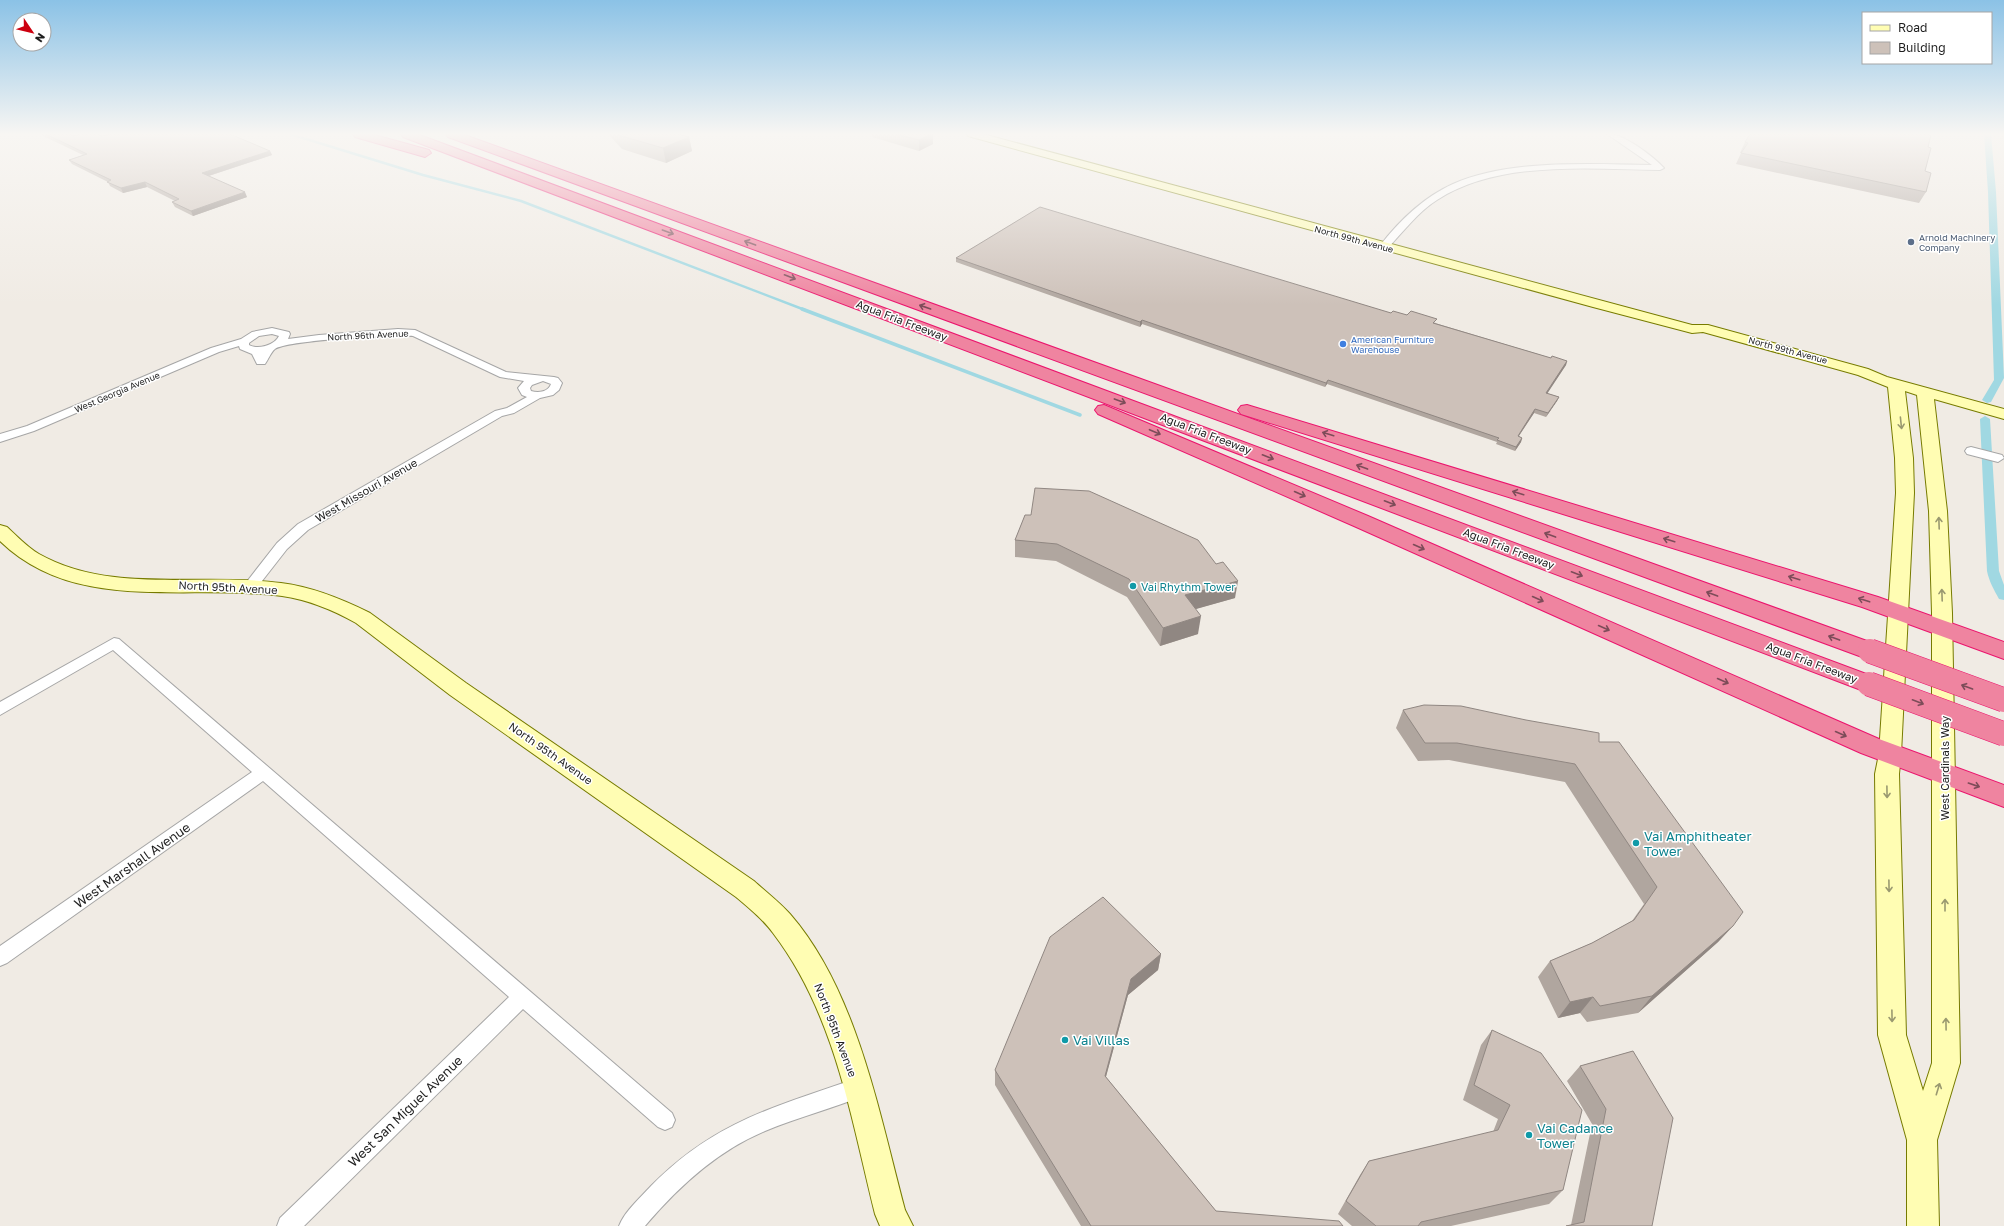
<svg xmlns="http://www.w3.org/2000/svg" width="2004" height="1226" font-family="'Golos Text',sans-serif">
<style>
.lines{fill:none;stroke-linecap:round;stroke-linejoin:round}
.stream-far1{stroke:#a0d8e2;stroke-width:2.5}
.stream{stroke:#a0d8e2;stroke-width:3.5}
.canal{fill:#a0d8e2;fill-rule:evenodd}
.street-casing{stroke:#a6a6a6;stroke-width:2}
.secondary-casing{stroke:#777b00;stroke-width:2}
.highway-casing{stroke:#eb146d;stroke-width:2}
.street{fill:#fff;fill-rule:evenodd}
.secondary{fill:#fffdb3;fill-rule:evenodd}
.highway{fill:#ef84a0;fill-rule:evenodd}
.highway-bridge-casing{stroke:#eb146d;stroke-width:25;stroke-linecap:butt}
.highway-bridge{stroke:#ef84a0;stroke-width:24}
.wall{fill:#b0a69f}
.shaded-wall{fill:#908782}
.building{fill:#cdc1b9;stroke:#908782}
.oneway{stroke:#7d4c59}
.oneway2{stroke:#9a9970}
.service-dot{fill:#5c6f8a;stroke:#fff;stroke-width:1.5}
.shop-dot{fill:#3f7fe0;stroke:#fff;stroke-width:1.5}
.culture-dot{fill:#0f9aa8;stroke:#fff;stroke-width:1.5}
.labels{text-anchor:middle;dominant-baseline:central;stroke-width:3;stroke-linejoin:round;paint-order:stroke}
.far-service-label{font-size:9px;fill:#4e5e75;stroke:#fff;text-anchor:start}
.far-street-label{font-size:9px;fill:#1f1f1f;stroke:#fff}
.far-shop-label{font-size:9px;fill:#366cbe;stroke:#fff;text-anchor:start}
.street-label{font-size:11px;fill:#1f1f1f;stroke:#fff}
.culture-label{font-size:11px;fill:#0d838f;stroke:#fff;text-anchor:start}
.near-culture-label{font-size:13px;fill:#0d838f;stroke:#fff;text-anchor:start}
.near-street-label{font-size:13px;fill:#1f1f1f;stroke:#fff}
</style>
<rect width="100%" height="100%" fill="#f0ebe4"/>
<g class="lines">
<!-- stream-far1 -->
<polyline class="stream-far1" points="290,134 423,175 521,201 805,310"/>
<!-- stream -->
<polyline class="stream" points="802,309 1080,415"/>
<!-- canal -->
<g class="canal">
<polygon points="1984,134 1991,134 1996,192 2004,378 1991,402 1987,403 1982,400 1994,380 1988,192"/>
<path d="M1985,416L1990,419L1999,571L2004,585V600L1999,599C1994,590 1989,581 1987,571L1980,419Z"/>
</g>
<!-- street casing -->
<g class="street-casing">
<g id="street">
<path d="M1607,134C1622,132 1654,157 1664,168L1660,170C1590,169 1498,160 1437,200C1418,212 1403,232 1387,249H1381L1379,247C1398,222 1424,197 1453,184C1509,159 1591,164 1652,165Z"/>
<path d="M272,328L289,332L290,334L288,339L319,335L398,329L415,330L506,372L554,377L558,378L562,383L559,390L553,395L540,398L514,413L502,416L308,530L287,549L255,590H245L243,587L245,584L277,543L298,524L495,411L507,408L527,397L522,395L518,388L524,381L500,377L413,336C392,335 289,340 275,349C271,352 268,360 265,364H257L252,354L240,349L239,346L219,352L34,431L0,442V434L27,426L211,348L241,339L252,332ZM272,334L279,336C275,345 258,350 249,345V343L259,336ZM543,381L551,384C548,392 539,393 531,391L530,388L532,385Z"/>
<polygon points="1971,447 2002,455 2004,458 1998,462 1967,454 1965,451 1967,448"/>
<polygon points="114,638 119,639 672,1113 675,1120 672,1127 665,1130 658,1127 523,1009 304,1226 277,1226 280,1218 509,997 263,781 7,963 0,966 0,946 252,772 113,650 0,715 0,702"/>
<path d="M858,1078L865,1081L868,1088L865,1095C832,1109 798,1117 765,1131C717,1151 678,1187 645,1226H619C625,1211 640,1198 651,1186C715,1121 775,1107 858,1078Z"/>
</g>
</g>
<!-- secondary casing -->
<g class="secondary-casing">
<g id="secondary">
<path d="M967,134H983L1692,325H1708L1868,369L1887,377L2004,409V419L1934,399L1947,511L1952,613L1960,1063L1937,1140L1939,1226H1907V1140L1878,1035L1875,774L1879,754L1896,493L1895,458L1888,387L1858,375L1703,332L1692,333L1593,307L968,136ZM1905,391L1917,395L1929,511L1932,613V1063L1923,1091L1906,1035L1899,774L1901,754L1914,493L1913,458Z"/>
<path d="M0,525L7,527C17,536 27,547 39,554C112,595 202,572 281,583C313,587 342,599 370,613L466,683L754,881C766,892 779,902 790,914C857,991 879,1113 905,1210L913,1226H880L875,1214C851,1118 835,1014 773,933C763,919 749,908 736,897L450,695L356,623C333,610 309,600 282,596C188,583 76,615 0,541Z"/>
</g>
</g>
<!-- highway casing -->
<g class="highway-casing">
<g id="highway">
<polygon points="353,134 371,134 429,150 431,153 425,157 355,137"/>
<polygon points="401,134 417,134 1877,678 1881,684 1877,690 1869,693 1861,690 403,137"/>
<polygon points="446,134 462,134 1878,645 1881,651 1878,657 1870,659 1862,657 448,137"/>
<polygon points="1104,405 1368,516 1879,739 2004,785 2004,807 1861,753 1354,526 1098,414 1095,410 1098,406"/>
<polygon points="1247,405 1878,597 2004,642 2004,659 1862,607 1241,414 1238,410 1241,406"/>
</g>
</g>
<!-- street -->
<use href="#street" class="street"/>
<!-- secondary -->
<use href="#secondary" class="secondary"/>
<!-- highway -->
<use href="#highway" class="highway"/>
<!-- highway-bridge casing -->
<g class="highway-bridge-casing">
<g id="highway-bridge">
<polyline points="1870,651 2004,700"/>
<polyline points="1869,684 2004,734"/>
</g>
</g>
<!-- highway-bridge -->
<use href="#highway-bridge" class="highway-bridge"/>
</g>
<!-- wall -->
<g class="wall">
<polygon points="39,134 69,134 73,136 270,151 272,155 209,176 247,197 193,216 175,207 172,202 175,201 147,187 123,193 110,186 108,182 72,164 69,160 83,155"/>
<polygon points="608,134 678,134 689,137 692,151 666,163 622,149"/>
<polygon points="872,134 933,134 933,144 919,151 872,137"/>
<polygon points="1745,142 1928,147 1925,171 1926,192 1919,203 1736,164 1741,153 1740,153"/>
<polygon points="956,258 1391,313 1407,315 1436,323 1435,323 1551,358 1567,361 1566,365 1547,393 1559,397 1557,401 1546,417 1534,413 1519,436 1522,438 1521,442 1515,451 1496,444 1497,442 1327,384 1325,387 1142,324 1140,327 956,262"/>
<polygon points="1025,515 1216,564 1235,598 1195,609 1198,634 1160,646 1127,597 1056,561 1015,557 1015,540"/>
<polygon points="1403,710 1599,742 1733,926 1718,942 1638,1013 1587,1022 1580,1013 1558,1018 1538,977 1550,961 1592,943 1632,921 1644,904 1565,782 1449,760 1418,761 1396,728"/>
<polygon points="1161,954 1158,970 1128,995 1106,1077 1216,1211 1343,1226 1081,1226 995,1085 995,1070"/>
<polygon points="1492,1030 1563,1190 1549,1204 1451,1226 1352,1226 1338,1214 1360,1175 1369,1161 1493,1132 1498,1119 1463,1100 1481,1045"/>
<polygon points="1633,1051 1652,1226 1571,1225 1592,1124 1567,1081 1580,1066"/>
</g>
<!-- shaded-wall -->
<g class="shaded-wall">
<polygon points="933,134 933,144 919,151 919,140"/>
<polygon points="689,137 692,151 666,163 663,148"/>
<polygon points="270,151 272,155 205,177 202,173"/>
<polygon points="145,182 147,187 123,193 121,188"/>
<polygon points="245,192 247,197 193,216 191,211"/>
<polygon points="1142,320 1142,324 1140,327 1140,322"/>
<polygon points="1567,361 1566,365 1545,397 1546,393"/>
<polygon points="1328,380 1327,384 1325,387 1326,383"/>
<polygon points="1559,397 1557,401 1546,417 1548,413"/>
<polygon points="1535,409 1534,413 1516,440 1518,436"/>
<polygon points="1522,438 1521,442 1515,451 1516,447"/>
<polygon points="1238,581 1235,598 1182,613 1185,595"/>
<polygon points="1201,616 1198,634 1160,646 1163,628"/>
<polygon points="1733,926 1718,942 1638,1013 1652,996"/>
<polygon points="1161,954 1158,970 1128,995 1102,1091 1105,1076 1131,979"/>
<polygon points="1593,997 1580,1013 1558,1018 1570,1002"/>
</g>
<!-- building -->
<g class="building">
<polygon points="46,134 69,134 73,136 81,134 96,134 102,136 111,134 230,134 270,151 202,173 245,192 191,211 172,202 179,199 145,182 121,188 107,182 111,180 69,160 87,154"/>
<polygon points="617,134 678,134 689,137 663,148 618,135"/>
<polygon points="895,134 932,134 919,140"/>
<polygon points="1750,134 1927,134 1931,135 1928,147 1931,148 1925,171 1931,173 1926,192 1741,153 1748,143 1745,142"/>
<polygon points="1040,207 1391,313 1393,311 1407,315 1411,311 1437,319 1433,323 1551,358 1552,356 1567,361 1546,393 1559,397 1548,413 1535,409 1518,436 1522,438 1516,447 1497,440 1499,438 1328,380 1326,383 1142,320 1140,322 956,258"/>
<polygon points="1035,488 1089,491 1198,540 1216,564 1223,562 1238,581 1185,595 1201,616 1163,628 1129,579 1057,544 1015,540 1025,515 1031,515"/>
<polygon points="1424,705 1461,706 1526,720 1599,733 1599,742 1619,742 1743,912 1733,926 1652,996 1600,1006 1593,997 1570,1002 1550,961 1592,943 1634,920 1657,887 1575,764 1457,743 1425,743 1403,710"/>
<polygon points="1103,897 1161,954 1131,979 1105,1076 1216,1211 1339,1221 1343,1226 1091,1226 995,1070 1050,937"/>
<polygon points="1492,1030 1541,1053 1582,1110 1563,1190 1421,1222 1418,1226 1376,1226 1346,1201 1369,1161 1498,1130 1510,1105 1474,1085"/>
<polygon points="1633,1051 1673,1118 1652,1226 1566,1226 1584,1222 1606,1109 1580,1066"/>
</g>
<!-- one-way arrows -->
<defs><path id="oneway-shaft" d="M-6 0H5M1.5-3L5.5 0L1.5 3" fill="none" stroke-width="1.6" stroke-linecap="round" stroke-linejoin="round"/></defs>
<g class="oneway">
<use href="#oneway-shaft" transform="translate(668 232) rotate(20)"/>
<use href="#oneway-shaft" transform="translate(750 243) rotate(-160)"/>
<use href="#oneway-shaft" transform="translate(790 277) rotate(21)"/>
<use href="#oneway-shaft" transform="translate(925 307) rotate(-161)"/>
<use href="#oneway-shaft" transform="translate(1120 401) rotate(20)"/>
<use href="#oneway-shaft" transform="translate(1155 432) rotate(23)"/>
<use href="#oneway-shaft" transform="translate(1328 434) rotate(-163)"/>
<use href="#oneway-shaft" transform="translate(1268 457) rotate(21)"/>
<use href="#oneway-shaft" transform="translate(1362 467) rotate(-160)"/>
<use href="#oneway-shaft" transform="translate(1518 493) rotate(-163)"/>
<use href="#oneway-shaft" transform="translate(1300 494) rotate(24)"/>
<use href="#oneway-shaft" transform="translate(1390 503) rotate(21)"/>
<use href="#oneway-shaft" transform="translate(1550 535) rotate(-160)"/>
<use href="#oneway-shaft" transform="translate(1669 540) rotate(-163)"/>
<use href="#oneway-shaft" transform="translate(1419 547) rotate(24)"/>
<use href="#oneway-shaft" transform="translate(1577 574) rotate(21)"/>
<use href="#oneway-shaft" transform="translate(1794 578) rotate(-163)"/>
<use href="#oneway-shaft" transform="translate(1712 594) rotate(-160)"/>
<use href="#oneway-shaft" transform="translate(1538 599) rotate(24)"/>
<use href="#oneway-shaft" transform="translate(1864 600) rotate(-162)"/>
<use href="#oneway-shaft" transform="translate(1604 628) rotate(24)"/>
<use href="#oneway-shaft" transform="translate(1834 638) rotate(-160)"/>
<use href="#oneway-shaft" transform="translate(1723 681) rotate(24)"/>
<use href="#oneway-shaft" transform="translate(1967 687) rotate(-160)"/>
<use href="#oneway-shaft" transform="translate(1918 702) rotate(21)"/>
<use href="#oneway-shaft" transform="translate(1841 734) rotate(24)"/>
<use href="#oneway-shaft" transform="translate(1974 785) rotate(19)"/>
</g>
<g class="oneway2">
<use href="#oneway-shaft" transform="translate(1901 423) rotate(84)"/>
<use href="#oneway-shaft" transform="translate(1939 523) rotate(-92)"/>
<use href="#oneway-shaft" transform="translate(1942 595) rotate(-92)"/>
<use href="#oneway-shaft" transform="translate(1887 792) rotate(89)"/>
<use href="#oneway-shaft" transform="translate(1889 886) rotate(89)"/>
<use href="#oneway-shaft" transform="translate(1945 905) rotate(-90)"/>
<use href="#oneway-shaft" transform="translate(1892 1016) rotate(89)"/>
<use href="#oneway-shaft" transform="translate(1946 1024) rotate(-91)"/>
<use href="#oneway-shaft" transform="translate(1938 1089) rotate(-73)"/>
</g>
<!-- sky -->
<linearGradient id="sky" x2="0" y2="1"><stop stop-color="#8bc2e6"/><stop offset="0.44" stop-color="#f8f6f3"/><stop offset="1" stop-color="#f8f6f3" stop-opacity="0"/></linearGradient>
<rect width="2004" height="305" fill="url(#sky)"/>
<!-- markers -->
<circle class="service-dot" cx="1911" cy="242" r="4"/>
<circle class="shop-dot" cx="1343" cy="344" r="4"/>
<g class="culture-dot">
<circle cx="1133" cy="586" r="4"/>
<circle cx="1636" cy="843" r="4"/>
<circle cx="1065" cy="1040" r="4"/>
<circle cx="1529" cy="1135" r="4"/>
</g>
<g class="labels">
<!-- far-service labels -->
<g class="far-service-label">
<text x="1919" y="237">Arnold Machinery<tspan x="1919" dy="10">Company</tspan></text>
</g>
<!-- far-street labels -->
<g class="far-street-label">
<text transform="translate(1354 239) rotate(15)">North 99th Avenue</text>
<text transform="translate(368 335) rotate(-3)">North 96th Avenue</text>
<text transform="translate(1788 350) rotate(15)">North 99th Avenue</text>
<text transform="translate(117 392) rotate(-23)">West Georgia Avenue</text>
</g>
<!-- far-shop labels -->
<g class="far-shop-label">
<text x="1351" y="339">American Furniture<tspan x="1351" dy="10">Warehouse</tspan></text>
</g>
<!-- street labels -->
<g class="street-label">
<text transform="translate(902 320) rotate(21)">Agua Fria Freeway</text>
<text transform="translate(1206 433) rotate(21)">Agua Fria Freeway</text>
<text transform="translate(366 490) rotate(-30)">West Missouri Avenue</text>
<text transform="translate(1509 548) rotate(21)">Agua Fria Freeway</text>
<text transform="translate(228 587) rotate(3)">North 95th Avenue</text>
<text transform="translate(1812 662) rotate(21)">Agua Fria Freeway</text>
<text transform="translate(551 753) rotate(35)">North 95th Avenue</text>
<text transform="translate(1944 768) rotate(-90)">West Cardinals Way</text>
<text transform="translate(836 1030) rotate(69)">North 95th Avenue</text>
</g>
<!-- culture labels -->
<g class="culture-label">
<text x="1141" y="586">Vai Rhythm Tower</text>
</g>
<!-- near-culture labels -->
<g class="near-culture-label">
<text x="1644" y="836">Vai Amphitheater<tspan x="1644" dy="15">Tower</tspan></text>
<text x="1073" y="1040">Vai Villas</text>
<text x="1537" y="1128">Vai Cadance<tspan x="1537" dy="15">Tower</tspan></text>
</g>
<!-- near-street labels -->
<g class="near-street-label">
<text transform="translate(132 865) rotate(-35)">West Marshall Avenue</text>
<text transform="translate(405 1111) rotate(-44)">West San Miguel Avenue</text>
</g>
</g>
<!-- legend -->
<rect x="1862" y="12" width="130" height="52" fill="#ffffff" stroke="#a5a5a5"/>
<rect x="1870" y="25" width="20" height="6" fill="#fffdb3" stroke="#a5a5a5"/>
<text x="1898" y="32" font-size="12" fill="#1f1f1f">Road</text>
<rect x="1870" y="42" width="20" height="12" fill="#cdc1b9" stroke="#a5a5a5"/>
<text x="1898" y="52" font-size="12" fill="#1f1f1f">Building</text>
<!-- north arrow -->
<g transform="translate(32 32) rotate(125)"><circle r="19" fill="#ffffff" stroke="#a5a5a5"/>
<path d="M0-3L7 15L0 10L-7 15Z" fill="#cd000f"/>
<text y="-6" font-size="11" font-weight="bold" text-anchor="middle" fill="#1f1f1f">N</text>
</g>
</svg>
